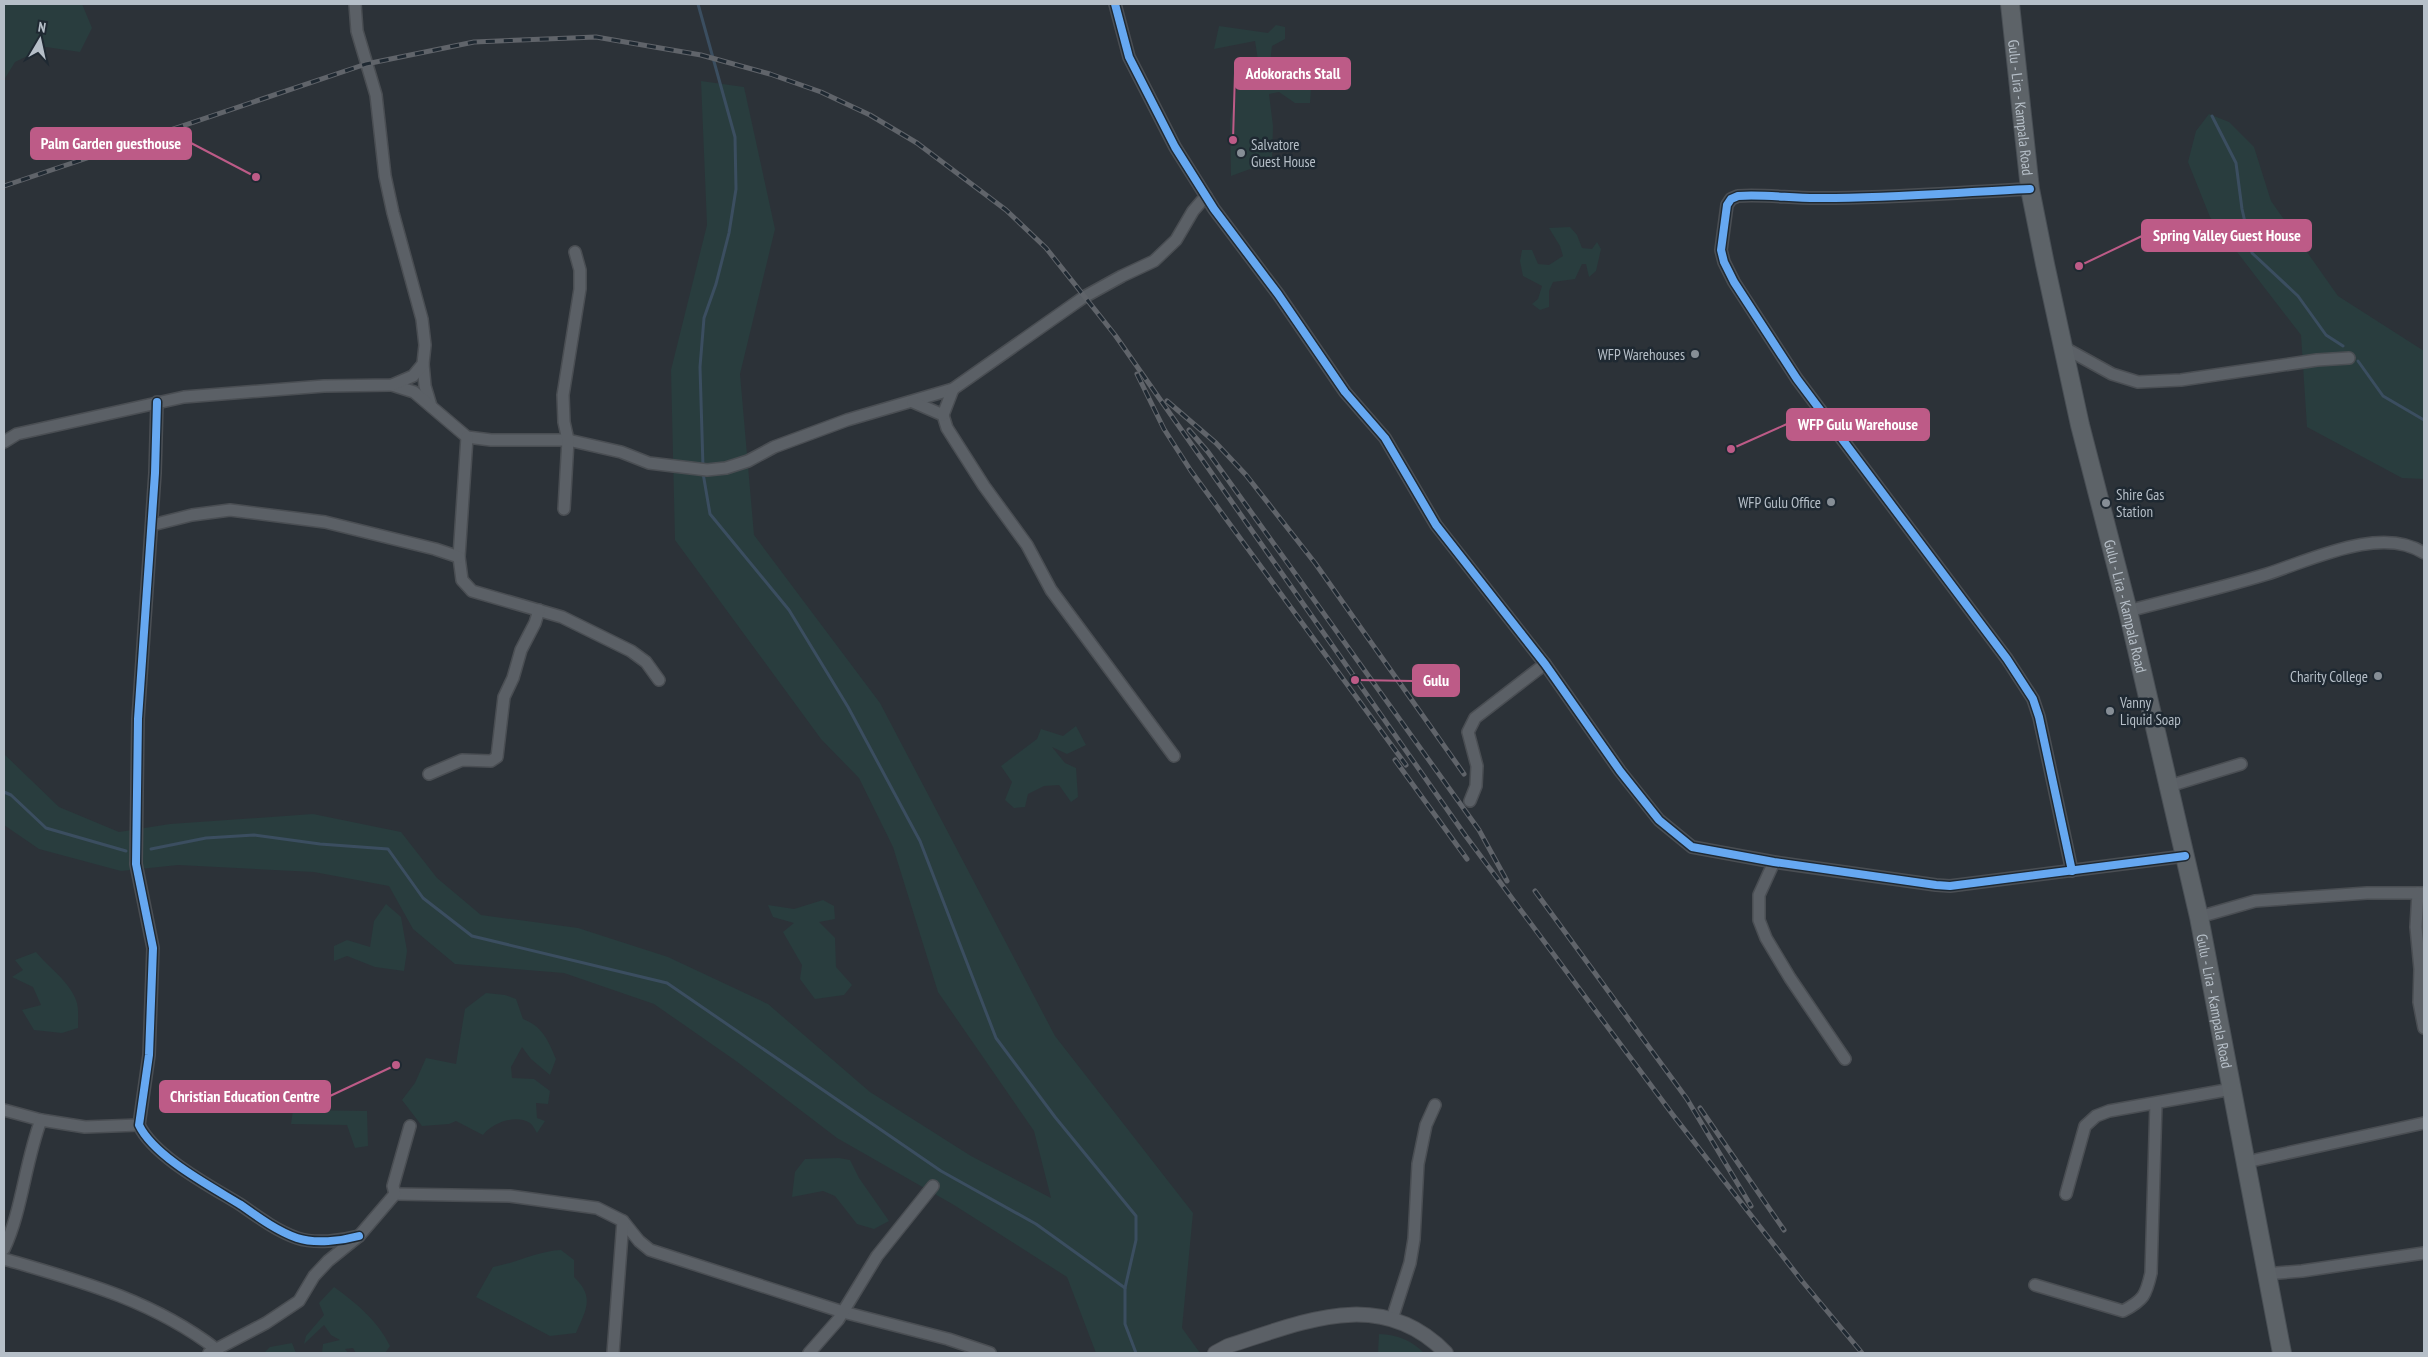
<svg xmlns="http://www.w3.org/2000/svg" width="2428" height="1357" font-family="'PT Sans Narrow',sans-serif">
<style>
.green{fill:#293d3e}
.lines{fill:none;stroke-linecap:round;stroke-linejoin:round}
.stream{stroke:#3b4e60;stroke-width:3}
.minor-casing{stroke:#4a4e53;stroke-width:14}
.tertiary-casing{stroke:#4a4e53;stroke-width:16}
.primary-casing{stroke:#494f55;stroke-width:20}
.minor{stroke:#5b6066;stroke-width:11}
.tertiary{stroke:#5b6066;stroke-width:14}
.primary{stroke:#5d6368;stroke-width:18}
.rail-casing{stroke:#60646a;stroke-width:5}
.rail{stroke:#1f2932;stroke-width:3;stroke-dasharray:9;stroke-linecap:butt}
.cycleway-casing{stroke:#1f2932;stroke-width:11}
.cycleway{stroke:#66a8f1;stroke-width:8}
.poi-dot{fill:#868e96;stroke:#1f2932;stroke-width:2}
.labels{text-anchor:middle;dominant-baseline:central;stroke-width:5;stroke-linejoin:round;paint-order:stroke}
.street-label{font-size:15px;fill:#b6bfc8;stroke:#1f2932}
.poi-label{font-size:15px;fill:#b6bfc8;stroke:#1f2932;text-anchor:start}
.leader{fill:none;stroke:#bd5b87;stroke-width:2}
.callout-dot{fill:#bd5b87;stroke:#1f2932;stroke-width:2}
.callout{fill:#bd5b87;stroke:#bd5b87;stroke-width:2}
.callout-label{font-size:16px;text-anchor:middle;font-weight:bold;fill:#fff}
</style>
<rect width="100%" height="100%" fill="#2c3238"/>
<!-- green -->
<g class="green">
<polygon points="4,4 82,4 92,28 80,52 46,47 15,62 4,80"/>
<polygon points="1276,25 1285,27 1285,39 1272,46 1269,71 1278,74 1295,70 1326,74 1326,86 1311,88 1310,103 1295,103 1279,92 1269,94 1273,126 1272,161 1231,176 1230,120 1237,89 1236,74 1260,73 1255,41 1214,49 1219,26 1268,33"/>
<polygon points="701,81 744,87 775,229 740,374 754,535 880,703 1055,1036 1193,1213 1182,1328 1200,1353 1096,1353 1067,1277 954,1205 837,1138 736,1061 654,1004 564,973 455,964 413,929 389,886 314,872 178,865 121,871 39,849 4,825 4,754 59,807 119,832 170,824 313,814 401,832 437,878 481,915 578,928 668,957 768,1004 870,1092 971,1156 1051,1198 1034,1131 938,992 893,847 859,778 821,739 675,540 671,370 707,225"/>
<polygon points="2209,114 2229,122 2254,147 2271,201 2338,296 2424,351 2424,479 2402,478 2307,427 2301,335 2210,217 2188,162 2196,131"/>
<polygon points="1570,227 1577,235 1582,248 1592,249 1597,242 1601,249 1596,271 1589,277 1586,264 1582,264 1575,279 1553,282 1549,291 1549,307 1540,310 1532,304 1538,299 1542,286 1523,276 1520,261 1522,250 1532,250 1538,264 1549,265 1563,256 1560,246 1549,228"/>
<polygon points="1076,726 1086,745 1067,754 1052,747 1065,763 1076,768 1078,797 1071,802 1059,785 1044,786 1028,794 1025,807 1014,808 1005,800 1012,782 1001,766 1037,739 1041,729 1063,736"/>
<polygon points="823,900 834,906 835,919 819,922 835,938 836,967 852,985 844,995 815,999 800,979 802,965 783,932 794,923 773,917 768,905 794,909"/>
<polygon points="386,904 401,917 407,951 404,971 375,967 347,956 334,961 334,946 347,940 370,947 374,921"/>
<path d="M36,952C49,968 68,980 76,1000C79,1007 78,1020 78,1028L62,1033L34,1030L22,1010L41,1005L33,987L12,977L23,970L15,960Z"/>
<path d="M486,993L505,995L516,999L523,1019C542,1026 548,1040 556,1059L550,1075L531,1059L522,1047L511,1067L512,1078L534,1079L550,1091L548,1104L536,1103L537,1118L545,1121L537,1133C535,1130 533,1125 530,1123C515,1114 492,1123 483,1135L456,1121L449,1124L422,1126L402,1100L415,1083L426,1058L456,1064L465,1009Z"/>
<polygon points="293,1110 367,1111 368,1146 355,1148 347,1125 291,1124"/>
<polygon points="839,1158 850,1160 859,1178 889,1221 874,1229 857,1224 835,1196 823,1191 792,1197 795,1172 805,1159"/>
<path d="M561,1250L574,1260V1277C595,1297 586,1310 576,1333L550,1336L476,1297L493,1267C516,1263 538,1251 561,1250Z"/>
<path d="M334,1287C356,1303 378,1321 390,1346L385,1353H356L353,1348L345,1349L348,1353H322L323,1344L340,1340L331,1335L324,1325L304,1344L306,1336L324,1315L319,1303Z"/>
<path d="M1379,1334C1398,1335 1411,1340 1424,1353H1378Z"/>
<polygon points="292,1343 296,1353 264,1353 270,1347"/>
</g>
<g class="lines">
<!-- stream -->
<g class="stream">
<polyline points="698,4 735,137 736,189 729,233 716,284 704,318 700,367 703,467"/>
<polyline points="2212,116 2236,163 2242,209 2252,253 2298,296 2326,335 2343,346"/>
<polyline points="2358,361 2383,396 2424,420"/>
<polyline points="703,473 710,514 789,610 848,707 920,841 996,1038 1055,1117 1136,1216 1136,1240 1125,1288 1125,1324 1136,1353"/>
<polyline points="4,792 11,795 46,828 126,851"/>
<polyline points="151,849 206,838 254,835 320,844 388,849 423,898 472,936 667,983 941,1171 1036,1224 1125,1288"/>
</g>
<!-- minor casing -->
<g class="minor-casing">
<g id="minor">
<polyline points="1115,4 1129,57 1175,147 1214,209 1278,294 1345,392 1385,438 1436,525 1545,664 1620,771 1659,820 1692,847 1774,862 1936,885 1950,886 2185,856"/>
<path d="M2030,189C1961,192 1893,198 1823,198C1795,199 1767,194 1738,196L1731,199L1727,205L1721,250L1724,262L1734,282L1797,379L2007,659L2033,699L2039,717L2072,871"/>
<polyline points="2063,347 2112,374 2138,382 2181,380 2317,360 2349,358"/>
<polyline points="423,364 425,386 431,406"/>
<polyline points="392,385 414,392 467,437 491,440 568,440 621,452 649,463 707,470 726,468 748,461 774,447 847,420 953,389 1084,297 1122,276 1154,261 1176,240 1193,211 1206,196"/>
<path d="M157,402L155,473L138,719L136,864L153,948L149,1055L139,1125C154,1157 212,1187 241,1205C258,1217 277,1231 297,1238C315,1244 341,1241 359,1236"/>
<polyline points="913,402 943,415 947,428 984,486 1027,545 1051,590 1174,756"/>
<polyline points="943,415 953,389"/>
<polyline points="467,437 459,557 462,580 472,591 562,617 631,651 646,662 659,680"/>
<polyline points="4,442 17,434 184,397 324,386 392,385 413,376 423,364 425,345 422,319 393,213 385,176 376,95 357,31 355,4"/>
<polyline points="564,509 568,440 564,422 563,395 580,289 580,270 575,252"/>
<polyline points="152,525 192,515 230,510 325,522 435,549 459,557"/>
<path d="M2128,611C2174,599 2221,588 2267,574C2311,560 2381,525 2424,553"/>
<polyline points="429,774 462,760 491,761 497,757 504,697 513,678 521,650 535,623 539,610"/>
<polyline points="2169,786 2241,764"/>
<polyline points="1470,801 1476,786 1477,766 1468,732 1475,718 1545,664"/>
<polyline points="1774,862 1759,895 1759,920 1766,938 1790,978 1845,1059"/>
<polyline points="2418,893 2416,927 2420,969 2419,1002 2424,1028"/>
<polyline points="2199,917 2255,901 2367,893 2424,893"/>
<polyline points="4,1110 41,1120"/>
<polyline points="2246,1162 2424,1123"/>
<polyline points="395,1194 510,1196 597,1208 623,1221 639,1241 650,1250 843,1312 948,1339 990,1353"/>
<polyline points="2066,1194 2085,1126 2096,1116 2109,1111 2232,1089"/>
<path d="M4,1249C22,1211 25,1162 41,1120L85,1127L139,1125"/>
<path d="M4,1259C80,1281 152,1300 216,1349"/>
<polyline points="2265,1274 2302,1271 2424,1253"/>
<path d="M2035,1285L2123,1311C2144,1300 2146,1295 2151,1273L2156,1103"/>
<polyline points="1392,1319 1410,1263 1414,1239 1418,1164 1426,1125 1435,1105"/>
<polyline points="209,1353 266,1323 299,1301 314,1276 328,1261 359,1236 395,1194 393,1186 410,1126"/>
<polyline points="613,1353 623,1221"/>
<polyline points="809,1353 838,1320 877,1256 933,1186"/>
</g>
</g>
<!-- tertiary casing -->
<g class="tertiary-casing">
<path id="tertiary" d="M1215,1353L1228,1346C1303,1322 1381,1286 1446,1353"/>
</g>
<!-- primary casing -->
<g class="primary-casing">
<g id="primary">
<path id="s1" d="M2010,4L2030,189L2045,264L2080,425L2128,611L2199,917L2282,1353"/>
</g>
</g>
<!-- minor -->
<use href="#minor" class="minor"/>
<!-- tertiary -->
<use href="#tertiary" class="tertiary"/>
<!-- primary -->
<use href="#primary" class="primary"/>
<!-- rail casing -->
<g class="rail-casing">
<g id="rail">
<polyline points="4,186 366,64 474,42 596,37 701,55 770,74 821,92 870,115 917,143 1006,210 1046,248 1115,335 1465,835 1673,1115 1802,1281 1862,1353"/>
<polyline points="1137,374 1164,429 1191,471 1406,765"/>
<polyline points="1167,401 1216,443 1246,475 1315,563 1464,774"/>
<polyline points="1189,430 1208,452 1479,830 1507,881"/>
<polyline points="1395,760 1467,859"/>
<polyline points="1535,891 1687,1099 1751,1206"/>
<polyline points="1700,1108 1784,1230"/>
</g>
</g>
<!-- rail -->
<use href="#rail" class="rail"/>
<!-- cycleway casing -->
<g class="cycleway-casing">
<g id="cycleway">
<polyline points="1115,4 1129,57 1175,147 1214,209 1278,294 1345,392 1385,438 1436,525 1545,664 1620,771 1659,820 1692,847 1774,862 1936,885 1950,886 2185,856"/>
<path d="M2030,189C1961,192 1893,198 1823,198C1795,199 1767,194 1738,196L1731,199L1727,205L1721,250L1724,262L1734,282L1797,379L2007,659L2033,699L2039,717L2072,871"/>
<path d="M157,402L155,473L138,719L136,864L153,948L149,1055L139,1125C154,1157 212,1187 241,1205C258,1217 277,1231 297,1238C315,1244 341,1241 359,1236"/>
</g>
</g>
<!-- cycleway -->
<use href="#cycleway" class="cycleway"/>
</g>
<!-- markers -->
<g class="poi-dot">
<circle cx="1241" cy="153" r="5"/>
<circle cx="1695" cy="354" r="5"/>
<circle cx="1831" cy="502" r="5"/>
<circle cx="2106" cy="503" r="5"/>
<circle cx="2378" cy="676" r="5"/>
<circle cx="2110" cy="711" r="5"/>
</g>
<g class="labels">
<!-- street labels -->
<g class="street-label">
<text stroke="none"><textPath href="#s1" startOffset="104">Gulu - Lira - Kampala Road</textPath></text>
<text stroke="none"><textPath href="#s1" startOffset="614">Gulu - Lira - Kampala Road</textPath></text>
<text stroke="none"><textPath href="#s1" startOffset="1019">Gulu - Lira - Kampala Road</textPath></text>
</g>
<!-- poi labels -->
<g class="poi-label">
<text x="1251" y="144">Salvatore<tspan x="1251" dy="17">Guest House</tspan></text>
<text x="1685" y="354" text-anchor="end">WFP Warehouses</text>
<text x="2116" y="494">Shire Gas<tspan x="2116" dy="17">Station</tspan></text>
<text x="1821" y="502" text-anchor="end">WFP Gulu Office</text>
<text x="2368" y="676" text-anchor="end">Charity College</text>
<text x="2120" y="702">Vanny<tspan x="2120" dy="17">Liquid Soap</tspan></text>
</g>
</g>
<!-- callouts -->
<path class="leader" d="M1233 140L1235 73M256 177L191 143M2079 266L2142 236M1731 449L1787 424M1355 680L1413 681M396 1065L330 1096"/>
<g class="callout-dot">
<circle cx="1233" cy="140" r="5"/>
<circle cx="256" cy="177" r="5"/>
<circle cx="2079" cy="266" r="5"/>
<circle cx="1731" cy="449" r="5"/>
<circle cx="1355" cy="680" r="5"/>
<circle cx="396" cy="1065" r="5"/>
</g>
<g class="callout">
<rect x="1235" y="58" width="115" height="31" rx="5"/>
<rect x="31" y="128" width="160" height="31" rx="5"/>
<rect x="2142" y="220" width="169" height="31" rx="5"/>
<rect x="1787" y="409" width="142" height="31" rx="5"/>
<rect x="1413" y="665" width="46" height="31" rx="5"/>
<rect x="160" y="1081" width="170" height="31" rx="5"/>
</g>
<g class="callout-label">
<text x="1293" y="79">Adokorachs Stall</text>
<text x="111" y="149">Palm Garden guesthouse</text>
<text x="2227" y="241">Spring Valley Guest House</text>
<text x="1858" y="430">WFP Gulu Warehouse</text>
<text x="1436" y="686">Gulu</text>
<text x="245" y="1102">Christian Education Centre</text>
</g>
<!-- border -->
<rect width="2428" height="1357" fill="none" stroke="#b6bfc8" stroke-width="10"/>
<!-- north arrow -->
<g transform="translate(40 40) rotate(9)" stroke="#1f2932" stroke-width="4" paint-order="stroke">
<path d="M0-4L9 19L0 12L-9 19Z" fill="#b6bfc8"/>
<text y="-8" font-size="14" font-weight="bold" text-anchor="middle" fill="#b6bfc8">N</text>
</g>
</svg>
